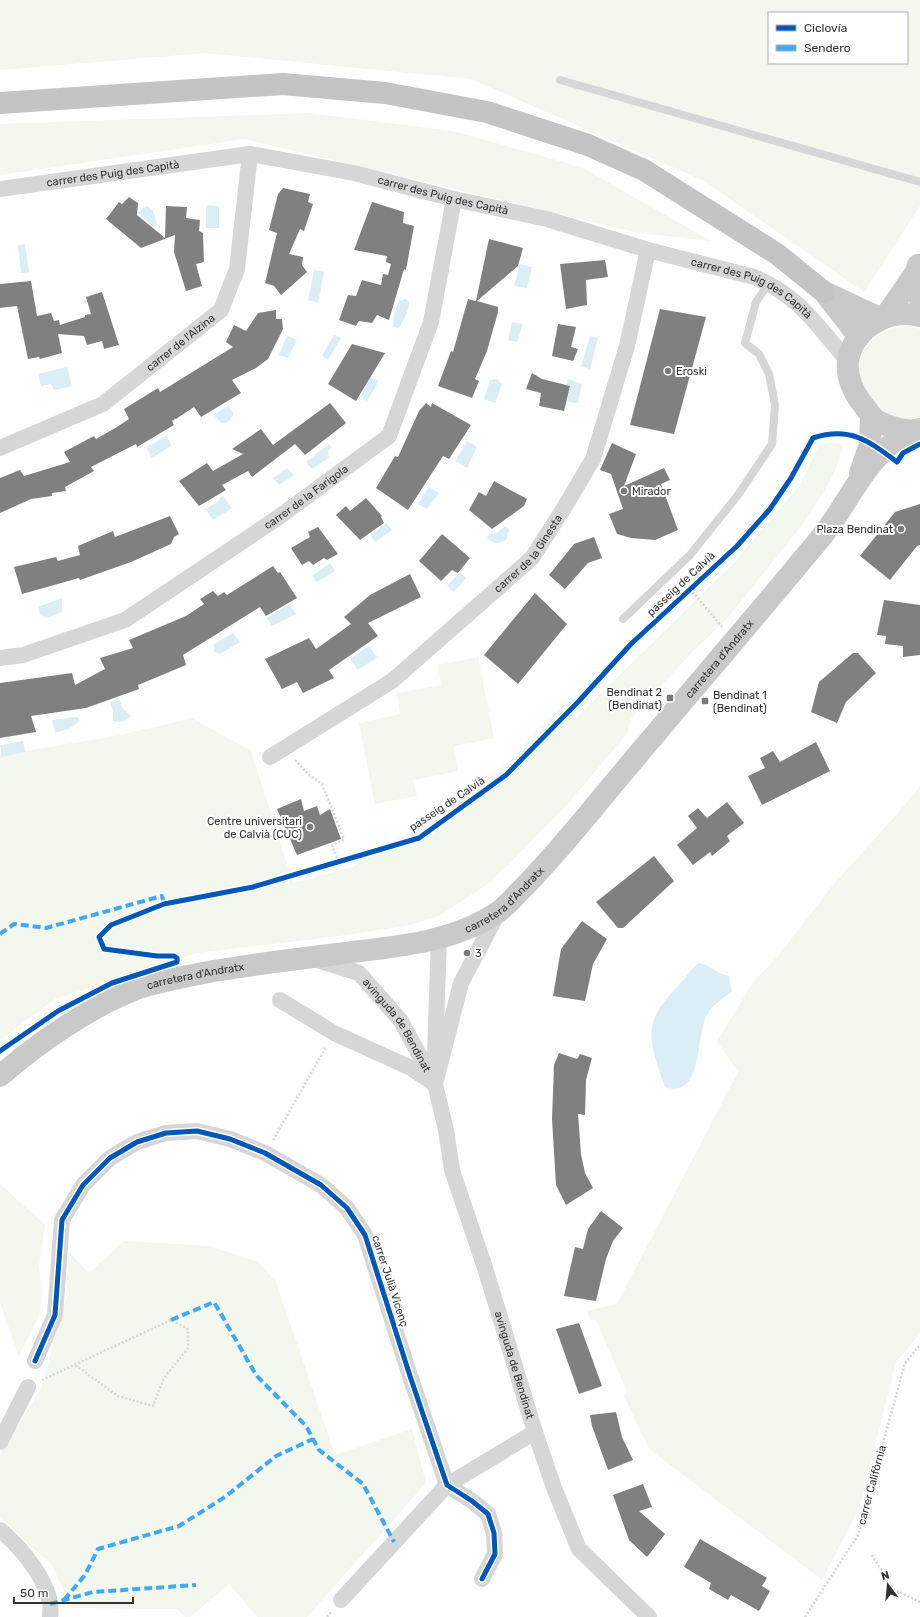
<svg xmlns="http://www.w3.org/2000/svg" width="920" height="1617" font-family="Rubik,sans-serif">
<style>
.green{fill:#f3f7ee;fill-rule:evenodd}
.water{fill:#dbeef5}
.building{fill:#808080}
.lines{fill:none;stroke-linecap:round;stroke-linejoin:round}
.path{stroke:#d6d6d6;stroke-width:2.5;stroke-dasharray:2 2;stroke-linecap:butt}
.service{stroke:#d6d6d6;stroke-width:8}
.minor{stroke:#d6d6d6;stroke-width:16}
.primary{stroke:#c9c9c9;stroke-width:22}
.motorway{stroke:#c4c4c4;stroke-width:22}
.quiet{stroke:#3fa9f5;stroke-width:4;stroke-dasharray:8 4;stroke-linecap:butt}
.cycleway-casing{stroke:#fff;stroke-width:8}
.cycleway{stroke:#0057b8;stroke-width:5}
.poi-dot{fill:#7a7a7a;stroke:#fff;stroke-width:1.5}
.labels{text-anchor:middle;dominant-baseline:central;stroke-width:4;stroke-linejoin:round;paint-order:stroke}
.street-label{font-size:11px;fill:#323232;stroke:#fff}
.poi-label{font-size:11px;fill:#323232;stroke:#fff;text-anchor:start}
</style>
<rect width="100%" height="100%" fill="#fff"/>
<!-- green -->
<g class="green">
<path d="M0,0H920V206L864,292L704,181L471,79L206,53L0,70ZM769,13H907V63H769Z"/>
<polygon points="309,113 453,131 581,167 711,241 639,233 245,139 0,175 0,124"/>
<path d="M911,326L920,329V417C897,424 875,412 863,392C861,388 861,381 860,377C855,346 882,325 911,326Z"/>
<polygon points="833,442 843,446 836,468 825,490 803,524 726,620 694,650 631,719 627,734 564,808 506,867 488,884 439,916 410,925 347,935 197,953 55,999 0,1040 0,754 13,753 121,735 192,718 251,751 293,883 353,867 386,845 429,823 508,763 561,708 576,718 734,563 800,485 819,445"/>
<polygon points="478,657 494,738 454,746 458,771 413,780 417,796 375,804 359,723 400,714 397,693 441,685 438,665"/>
<polygon points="920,786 920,1334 896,1362 859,1509 822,1580 649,1449 624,1396 627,1392 596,1320 590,1320 587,1311 617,1304 738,1072 717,1041 754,981 778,956 832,886 897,814"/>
<polygon points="0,1184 45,1225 39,1266 42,1294 39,1316 19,1356 0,1303"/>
<polygon points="124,1241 209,1246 258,1262 276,1282 335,1455 412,1429 426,1483 307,1617 257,1617 229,1584 190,1617 185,1617 177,1609 72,1608 52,1565 0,1518 0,1454 41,1389 67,1295 68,1251 89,1273"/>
</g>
<!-- water -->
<g class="water">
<polygon points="206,205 219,206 219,228 206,228"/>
<path d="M146,206C155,209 155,217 157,225L153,227L138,213Z"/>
<polygon points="25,244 29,272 21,273 18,245"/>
<polygon points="520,264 532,267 527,288 514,286"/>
<polygon points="314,270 324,272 318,303 308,300"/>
<path d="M406,299L409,302C408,315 404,318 399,328L393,327L394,313L399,301Z"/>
<polygon points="512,322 523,324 517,342 508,340"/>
<polygon points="334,335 341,338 328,360 322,356"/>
<polygon points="287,336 297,340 288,358 279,355"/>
<polygon points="590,336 598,338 590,369 581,366"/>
<polygon points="67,367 72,386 54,390 51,384 41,386 38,374"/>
<polygon points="370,377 379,381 367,401 360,397"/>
<polygon points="497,379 502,384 495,403 484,399 490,380"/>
<polygon points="568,379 582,384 578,403 567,402 570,386 566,385"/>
<polygon points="228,406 234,414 228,422 221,423 214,415"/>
<polygon points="166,436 172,445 152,458 146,448"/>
<polygon points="467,441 477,447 467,468 455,461"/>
<polygon points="329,444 332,447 328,451 329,457 312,469 306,462"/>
<polygon points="287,468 294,475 279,485 273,478"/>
<polygon points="429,487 439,493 427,509 418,504"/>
<polygon points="223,496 232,508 213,520 206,509 220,500 219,498"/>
<polygon points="386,523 392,530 375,542 370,535"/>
<path d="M505,526L509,530L506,540C499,544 493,544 487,538L489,534H495Z"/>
<polygon points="330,563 335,571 317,582 312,576"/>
<polygon points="460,572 466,578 454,592 447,586"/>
<polygon points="62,598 62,612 47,618 40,615 38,607"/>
<polygon points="289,604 296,614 272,626 267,618"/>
<polygon points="233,633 240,642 220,654 214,652 214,644"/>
<polygon points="369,646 377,657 358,670 350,659"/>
<path d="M119,699L123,708L131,716C126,722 120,723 113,721V711L110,702Z"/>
<polygon points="77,717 80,721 69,729 55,733 52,720"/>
<polygon points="23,741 25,752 2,757 0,745"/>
<path d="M699,963C712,966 715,973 729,976L732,992C723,998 711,1006 707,1015C695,1037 704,1099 665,1087C648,1038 641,1022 681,983C688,976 691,968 699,963Z"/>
</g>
<!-- building -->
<g class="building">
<polygon points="283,188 310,194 308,202 313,204 304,231 300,229 289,254 303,257 302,265 307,272 281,295 274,286 265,283 277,233 269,230 278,194"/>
<polygon points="129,197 138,203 137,215 165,238 166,206 187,207 186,218 200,220 199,231 203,233 204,262 196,264 202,286 186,291 174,252 175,235 141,248 106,219 119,202 122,204"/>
<polygon points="372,202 404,212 403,223 414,226 406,270 404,269 389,320 377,315 372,323 359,321 356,326 339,320 348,295 356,296 362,280 381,285 383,274 388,275 391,264 386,262 387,256 354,250"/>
<polygon points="489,239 523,248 518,266 477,301 498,307 498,312 487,351 475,379 479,381 472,398 438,386 451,351 453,352 468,299 476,301"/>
<polygon points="605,260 608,277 586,280 587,305 566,309 560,264"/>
<polygon points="31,281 37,316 51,313 54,321 59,320 60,325 85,317 85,315 91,314 86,297 102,292 119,345 104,349 102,341 87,345 84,336 58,334 62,353 40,359 39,357 28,359 17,306 0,308 0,284"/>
<polygon points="660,309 706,317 674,434 630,425"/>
<polygon points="276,310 276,319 282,319 283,329 268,359 256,368 232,380 241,393 201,417 194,407 176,419 174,418 175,419 172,421 174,425 137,447 136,444 91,467 94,471 65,487 66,491 52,493 52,496 31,499 0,513 0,478 20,470 24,476 70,462 64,452 94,436 96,439 117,427 129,419 124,409 158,388 160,392 233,347 226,342 234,325 246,331 258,313"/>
<polygon points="558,324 576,327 571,347 578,349 573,361 552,356"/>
<polygon points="352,344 385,353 356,401 328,384"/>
<polygon points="532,373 542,379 570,386 564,411 539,406 541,393 526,389"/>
<polygon points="330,403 346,423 305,455 295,444 252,477 248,471 222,485 226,490 199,506 179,481 207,463 213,471 243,454 232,449 261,429 273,445"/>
<polygon points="426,403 431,407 432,403 471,425 449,459 443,456 408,510 376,488 395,456 398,457 419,411"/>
<polygon points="612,443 636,454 624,486 664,468 670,480 661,484 678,530 655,540 631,538 617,534 609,514 623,509 611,474 600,470"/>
<polygon points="494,481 527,499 524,506 492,529 469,510 479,492 486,496"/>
<polygon points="366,498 382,516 381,517 384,523 360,540 336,515 346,506 350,511"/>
<polygon points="920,504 920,545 917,546 890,580 860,556 895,512"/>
<polygon points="170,516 179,534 174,537 171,544 131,562 80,580 79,578 22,594 14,567 56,557 58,561 80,555 78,546 113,531 115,537"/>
<polygon points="318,527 338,554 327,560 324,558 313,565 309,561 302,565 291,548 310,537 308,532"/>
<polygon points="442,534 470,558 458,573 452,570 441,581 419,561"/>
<polygon points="594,537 602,558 588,563 565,589 549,575 574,544"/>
<polygon points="273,566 278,573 280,572 297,598 266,616 260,607 183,655 186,665 138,685 139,689 86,708 31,716 36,732 0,738 0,683 72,673 75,685 105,669 100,658 133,648 129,640 186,616 204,604 200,599 213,591 218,596 224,592 227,595"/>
<polygon points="410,574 421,597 368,623 378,636 329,670 334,678 303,693 297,682 282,689 265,659 309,638 316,649 351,624 344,617 370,595"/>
<polygon points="535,593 567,624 518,684 484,655"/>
<polygon points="884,600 920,605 920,655 903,657 903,646 885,644 886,636 877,635"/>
<polygon points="853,653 858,653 876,673 846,702 837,723 811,712 819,682"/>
<polygon points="816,742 830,771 762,805 748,776 765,768 760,758 773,751 780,762"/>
<polygon points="301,799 304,811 317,806 320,815 330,809 341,839 297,855 277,809"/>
<polygon points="727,802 744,823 727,836 730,841 712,856 710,852 693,865 677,845 697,828 688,816 698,808 707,818"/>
<polygon points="654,856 674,881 623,928 618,928 596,902"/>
<polygon points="582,921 607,939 593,964 585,1001 553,996 561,949"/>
<polygon points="559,1053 577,1059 580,1054 592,1058 586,1080 585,1115 578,1114 581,1154 585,1173 593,1188 566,1205 556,1185 552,1119 554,1065"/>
<polygon points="601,1211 623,1228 613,1241 606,1259 596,1301 564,1296 575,1247 583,1249 588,1229"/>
<polygon points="579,1323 602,1386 579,1394 556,1329"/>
<polygon points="616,1412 622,1437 633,1460 608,1470 592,1426 590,1415"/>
<polygon points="643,1484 652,1507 639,1511 665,1534 647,1557 629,1540 613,1495"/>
<polygon points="700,1539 767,1578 762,1586 770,1591 759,1611 731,1595 728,1600 709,1589 711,1583 684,1567"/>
</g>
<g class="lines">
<!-- path -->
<g class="path">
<polyline points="690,589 722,627"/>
<polyline points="295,760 309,775 322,784 344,839 332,846 339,862"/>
<polyline points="273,1140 326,1047"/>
<polyline points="42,1380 171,1320 188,1329 188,1348 164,1378 153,1406 118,1396 75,1365"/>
<polyline points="872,1555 893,1589 920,1602"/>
<polyline points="327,1617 332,1611"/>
<polyline points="805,1617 858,1535 905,1363 920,1345"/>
</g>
<!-- service -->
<g class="service">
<polyline points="560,80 920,182"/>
<polyline points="623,619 690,555 738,495 772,444 775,405 769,374 759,354 745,343 756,302 769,283"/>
</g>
<!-- minor -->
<g class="minor">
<path id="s1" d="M0,189L250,154L354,173L454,199L547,219L648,250L754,277C801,297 816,325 848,361"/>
<path id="s2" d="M0,448L103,404L221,310L237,269L250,154"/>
<path id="s3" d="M0,658L23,655L125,620L279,517L389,436L431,322L454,199"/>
<path id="s4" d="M270,757L392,681L532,558L564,508L593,459L627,346L648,250"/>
<path id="s5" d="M314,959L359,973L401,1021L435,1084L446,1130L452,1170L485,1268L535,1432L554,1488L579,1549L649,1617"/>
<polyline points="280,1000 334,1033 411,1068 432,1082"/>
<polyline points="435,1055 439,938"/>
<polyline points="435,1084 461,983 498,913"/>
<polyline points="35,1361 55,1315 62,1220 83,1185 110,1158 137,1142 166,1133 197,1131 230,1139 265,1153 321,1185 347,1208 365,1235 410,1376 447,1485 472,1501 488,1514 494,1533 495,1554 482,1579"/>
<polyline points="0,1442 28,1387"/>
<path d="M0,1530C22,1548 55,1587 50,1617"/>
<polyline points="341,1600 447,1485 535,1432"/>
</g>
<!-- primary -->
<g class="primary">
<polyline points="918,265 916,272 920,299"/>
<polyline points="824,292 882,319"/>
<polyline points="827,296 859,337"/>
<polyline points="885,317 916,272"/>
<path d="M919,429C911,432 898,429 889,426C873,420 874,419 864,406C854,394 846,377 848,361C853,328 889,308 920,316"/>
<polyline points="860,473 870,444 871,418"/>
<path id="s6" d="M0,1076C39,1042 91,1006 139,988C164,980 189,976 214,971C255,964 296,959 337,954C390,947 449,944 495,914C505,908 513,898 521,890C553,858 582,822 610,788C681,703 753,620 823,535C845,507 862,468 890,445C897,439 907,435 915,430"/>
</g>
<!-- motorway -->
<polyline class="motorway" points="0,103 283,84 385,93 487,112 588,145 644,170 777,254 824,292"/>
<!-- quiet -->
<g class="quiet">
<polyline points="0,934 14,924 46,928 162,896 164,904"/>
<polyline points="171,1320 214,1302 256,1375 306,1426 319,1450 363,1484 394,1542"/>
<polyline points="64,1600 85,1575 98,1549 179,1526 225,1497 276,1456 313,1439"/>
<polyline points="50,1604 93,1592 196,1585"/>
</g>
<!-- cycleway casing -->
<g class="cycleway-casing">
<g id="cycleway">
<path d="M0,1051L58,1011L112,983L177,962V958L174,956H157L104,949L99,937L111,925L164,904L253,887L419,838L506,775L578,702L631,644L737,546L770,509L791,478L813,438C850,426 869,441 897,462L903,453L920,444"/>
<polyline points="35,1361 55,1315 62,1220 83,1185 110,1158 137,1142 166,1133 197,1131 230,1139 265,1153 321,1185 347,1208 365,1235 410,1376 447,1485 472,1501 488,1514 494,1533 495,1554 482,1579"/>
</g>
</g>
<!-- cycleway -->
<use href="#cycleway" class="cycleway"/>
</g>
<!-- markers -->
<g class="poi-dot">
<circle cx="668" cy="371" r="4"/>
<circle cx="624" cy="491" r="4"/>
<circle cx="901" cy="529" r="4"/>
<rect x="666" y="694" width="8" height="8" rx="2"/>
<rect x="701" y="697" width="8" height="8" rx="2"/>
<circle cx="310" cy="827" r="4"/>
<circle cx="467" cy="953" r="4"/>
</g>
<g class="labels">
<!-- street labels -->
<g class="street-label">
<text stroke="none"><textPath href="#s1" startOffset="114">carrer des Puig des Capità</textPath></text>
<text stroke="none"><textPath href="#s1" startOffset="450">carrer des Puig des Capità</textPath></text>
<text stroke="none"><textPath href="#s1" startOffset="774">carrer des Puig des Capità</textPath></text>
<text stroke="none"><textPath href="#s2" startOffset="211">carrer de l'Alzina</textPath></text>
<text stroke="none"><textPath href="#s3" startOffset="350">carrer de la Farigola</textPath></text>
<text stroke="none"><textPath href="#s4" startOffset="331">carrer de la Ginesta</textPath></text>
<text transform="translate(681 584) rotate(-43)">passeig de Calvià</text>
<text stroke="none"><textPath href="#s6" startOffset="871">carretera d'Andratx</textPath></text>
<text transform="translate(447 804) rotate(-34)">passeig de Calvià</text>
<text stroke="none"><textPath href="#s6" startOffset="547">carretera d'Andratx</textPath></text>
<text stroke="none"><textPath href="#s6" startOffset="223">carretera d'Andratx</textPath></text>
<text stroke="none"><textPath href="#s5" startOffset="112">avinguda de Bendinat</textPath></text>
<text transform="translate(390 1281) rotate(72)">carrer Julià Vicenç</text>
<text stroke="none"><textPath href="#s5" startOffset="475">avinguda de Bendinat</textPath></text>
<text transform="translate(872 1485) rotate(-75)">carrer Califòrnia</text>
</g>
<!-- poi labels -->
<g class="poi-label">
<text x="676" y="371">Eroski</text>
<text x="632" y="491">Mirador</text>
<text x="893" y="529" text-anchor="end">Plaza Bendinat</text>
<text x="662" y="692" text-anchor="end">Bendinat 2<tspan x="662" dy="13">(Bendinat)</tspan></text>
<text x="713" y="695">Bendinat 1<tspan x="713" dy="13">(Bendinat)</tspan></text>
<text x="302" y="821" text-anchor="end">Centre universitari<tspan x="302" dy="13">de Calvià (CUC)</tspan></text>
<text x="475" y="953">3</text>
</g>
</g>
<!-- legend -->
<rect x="768" y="12" width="140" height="52" fill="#ffffff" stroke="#adadad"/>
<rect x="776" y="25" width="20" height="6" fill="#0057b8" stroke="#adadad"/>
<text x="804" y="32" font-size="12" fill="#323232">Ciclovía</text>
<rect x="776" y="45" width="20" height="6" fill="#3fa9f5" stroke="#adadad"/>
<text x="804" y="52" font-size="12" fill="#323232">Sendero</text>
<!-- north arrow -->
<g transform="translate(888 1585) rotate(344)" stroke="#ffffff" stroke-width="3" paint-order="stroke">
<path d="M0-3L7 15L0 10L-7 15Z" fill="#323232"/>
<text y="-6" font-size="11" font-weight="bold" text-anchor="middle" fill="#323232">N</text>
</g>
<!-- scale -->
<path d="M14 1597v6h119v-6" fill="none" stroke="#323232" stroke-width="2"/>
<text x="20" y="1597" font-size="12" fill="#323232" stroke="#ffffff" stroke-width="3" paint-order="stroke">50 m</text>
</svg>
